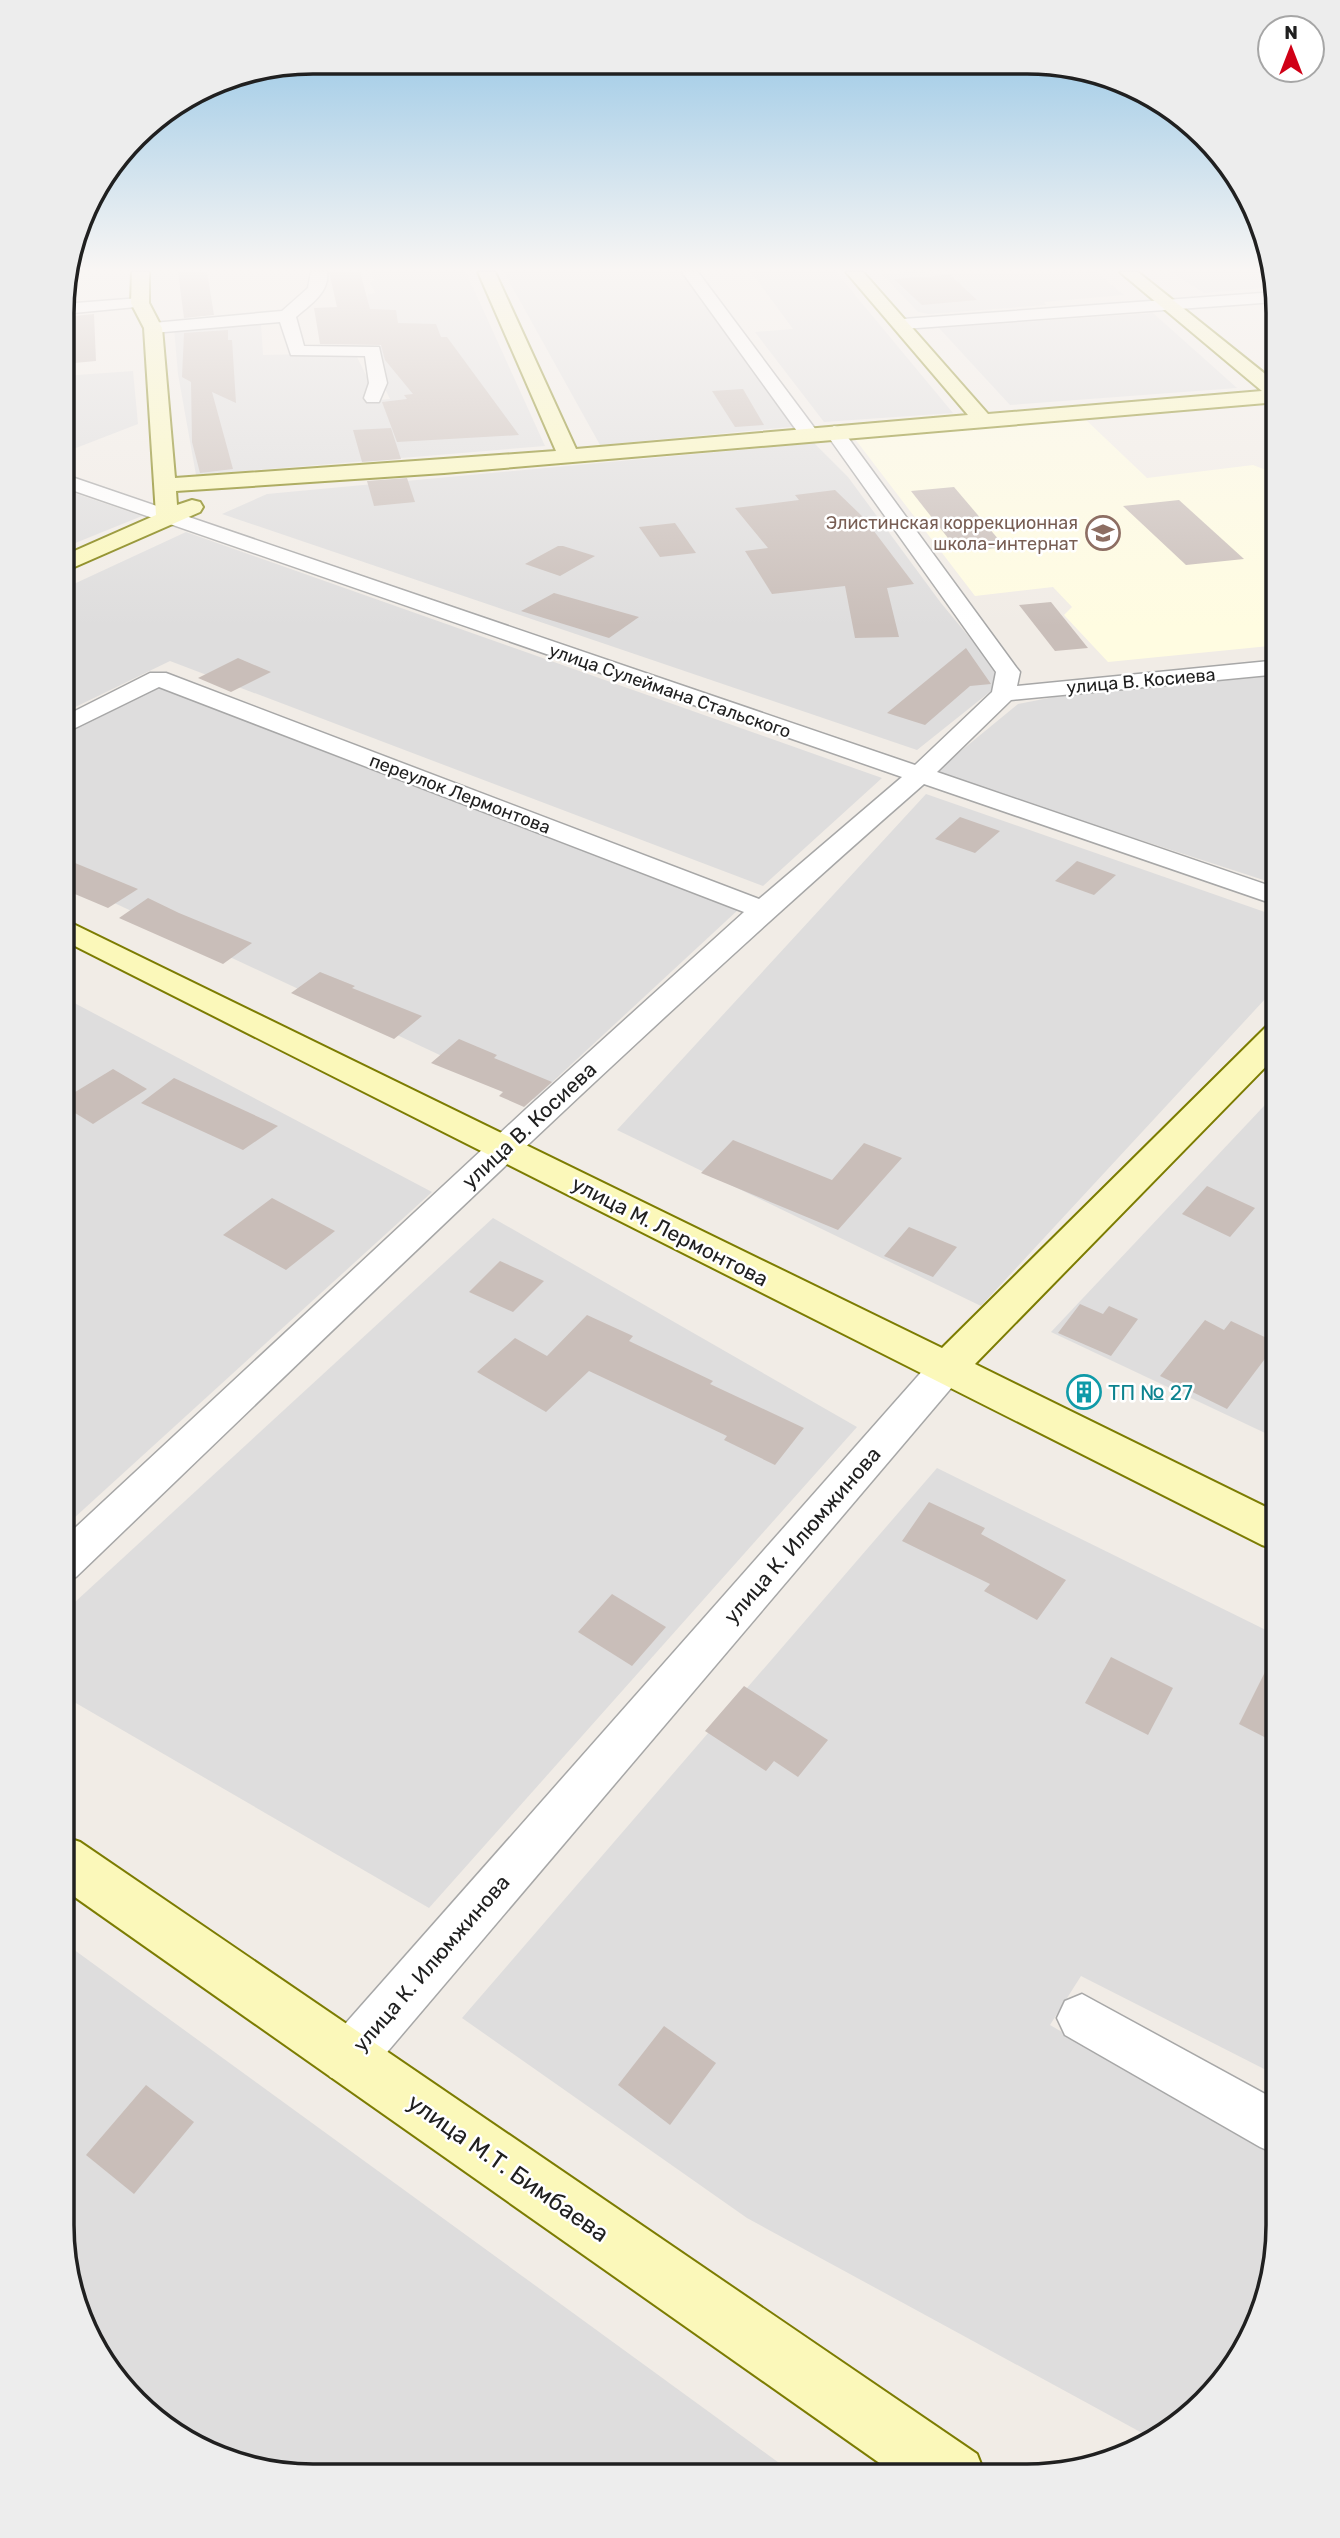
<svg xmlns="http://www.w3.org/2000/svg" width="1340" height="2538" font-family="Rubik,sans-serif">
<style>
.residential{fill:#dedddd}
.education{fill:#fffce1}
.building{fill:#c9beb9}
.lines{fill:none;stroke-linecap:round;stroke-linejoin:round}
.street-casing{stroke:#a7a7a7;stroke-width:3}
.secondary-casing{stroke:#7c7c02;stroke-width:4}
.street{fill:#fff;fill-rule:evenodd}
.secondary{fill:#fbf8ba;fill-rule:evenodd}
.labels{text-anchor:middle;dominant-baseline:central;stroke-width:5;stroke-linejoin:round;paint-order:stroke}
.far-education-label{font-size:18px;fill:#785e54;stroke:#fff;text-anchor:end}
.far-street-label{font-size:18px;fill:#202020;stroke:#fff}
.street-label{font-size:21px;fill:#202020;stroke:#fff}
.culture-label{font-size:21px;fill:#0d838f;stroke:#fff;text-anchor:start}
.near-street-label{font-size:24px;fill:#202020;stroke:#fff}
.rim{fill:none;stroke:#202020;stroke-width:3.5}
</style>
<rect width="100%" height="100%" fill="#f1ece6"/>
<!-- residential -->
<g class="residential">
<polygon points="370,272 466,272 545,446 196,475 178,374 174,328 261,323 263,355 355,353 370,383 367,401 390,399 381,381 384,380 379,346 387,345 360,336 368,294 375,293 370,283 374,280"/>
<polygon points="504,272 684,272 800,426 600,445"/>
<polygon points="751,272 836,272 953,413 824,422 755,332 793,329"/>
<polygon points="913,272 957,274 1096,272 1124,295 1044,302 1046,305 929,314 918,312 882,274"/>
<polygon points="1171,272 1272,272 1275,287 1204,293"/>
<polygon points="1153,313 1237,388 1010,405 939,328"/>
<polygon points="133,371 138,424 63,453 63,376"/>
<polygon points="814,443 848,477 941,603 998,672 991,691 917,750 222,514 267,494"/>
<polygon points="71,492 142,516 63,548 63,495"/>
<polygon points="186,532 882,778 763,886 170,661 63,713 63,589"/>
<polygon points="1279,675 1279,885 934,773 1018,704 1054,697"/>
<polygon points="160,685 739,909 534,1099 63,879 63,735"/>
<polygon points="926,794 1279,917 1279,984 981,1306 617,1130"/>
<polygon points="63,997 432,1192 62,1529"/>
<polygon points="1279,1090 1278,1439 1051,1332"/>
<polygon points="493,1218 857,1427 429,1908 62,1695 62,1614"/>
<polygon points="937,1468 1278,1636 1278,2076 1081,1976 1050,2025 1278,2157 1278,2243 1260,2322 1227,2379 1168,2434 1155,2440 747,2218 462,2018"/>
<polygon points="62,1941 797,2476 279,2475 202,2451 147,2415 74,2306 61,2226"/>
</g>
<!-- education -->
<polygon class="education" points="1085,419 1147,478 1253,465 1266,470 1279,468 1279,645 1108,662 1064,615 1072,607 1053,587 975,596 855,439"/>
<!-- building -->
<g class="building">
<polygon points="178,272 207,272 214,315 184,318"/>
<polygon points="329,272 360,272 370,309 396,310 398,323 436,324 441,337 447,337 519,435 397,442 382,402 407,399 404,395 413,394 385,360 381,345 320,344 314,308 337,307"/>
<polygon points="950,275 977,300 922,305 894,279"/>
<polygon points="94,314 96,361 63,364 63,317"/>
<polygon points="228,330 228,340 232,340 236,403 212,392 233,469 200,473 192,442 191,382 182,377 184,333"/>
<polygon points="743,389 764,425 735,427 712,391"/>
<polygon points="391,428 401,459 362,462 353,430"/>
<polygon points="407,478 415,502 374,506 367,481"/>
<polygon points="954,487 1005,547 959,552 911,491"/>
<polygon points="835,490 864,518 914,584 887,588 899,637 855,638 845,586 772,594 745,551 768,548 735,508 799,500 795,495"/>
<polygon points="1179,500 1244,559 1186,565 1123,506"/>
<polygon points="675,523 696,553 660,557 639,527"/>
<polygon points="558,546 563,546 595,556 560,576 525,564"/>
<polygon points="554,593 639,617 609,638 521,611"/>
<polygon points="1051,602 1088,648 1055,651 1019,605"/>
<polygon points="966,648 991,684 970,686 925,725 887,713"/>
<polygon points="238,658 271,672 231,692 198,678"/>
<polygon points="960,817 1000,831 975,853 935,839"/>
<polygon points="63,858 138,889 108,908 63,889"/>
<polygon points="1077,861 1116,875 1094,895 1055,881"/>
<polygon points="148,898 179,913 252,943 223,964 119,918"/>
<polygon points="320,972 355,986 352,988 422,1016 394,1039 291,993"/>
<polygon points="459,1039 497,1055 494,1058 552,1082 524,1107 499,1096 503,1092 431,1063"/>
<polygon points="113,1069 147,1089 93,1124 62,1105 62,1100"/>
<polygon points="174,1078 278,1126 243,1150 141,1103"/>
<polygon points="733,1140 832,1180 864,1143 902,1158 838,1230 701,1173"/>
<polygon points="1207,1186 1255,1208 1230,1237 1182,1214"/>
<polygon points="272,1198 335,1231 286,1270 223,1235"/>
<polygon points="909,1227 957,1247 933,1277 884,1256"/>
<polygon points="500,1261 544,1281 513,1312 469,1292"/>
<polygon points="1080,1304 1103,1314 1109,1306 1138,1319 1111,1356 1058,1333"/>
<polygon points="587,1315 633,1336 629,1341 713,1381 710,1384 804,1428 775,1465 724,1440 727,1436 589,1371 546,1412 477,1372 515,1338 547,1356"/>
<polygon points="1205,1320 1224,1330 1231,1321 1277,1343 1227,1409 1160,1376"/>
<polygon points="929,1502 985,1528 981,1534 1066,1580 1037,1620 984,1591 990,1584 902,1541"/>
<polygon points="612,1594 666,1627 632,1666 578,1632"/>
<polygon points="1278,1646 1278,1744 1239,1724"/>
<polygon points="1111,1657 1173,1688 1148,1735 1085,1703"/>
<polygon points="744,1686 828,1740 798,1777 774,1761 766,1771 705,1731"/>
<polygon points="664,2026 716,2063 670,2125 618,2085"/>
<polygon points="146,2085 194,2122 134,2194 86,2155"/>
</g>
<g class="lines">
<!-- street casing -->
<g class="street-casing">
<g id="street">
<path d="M311,272H327C330,292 310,305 296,317L304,346L379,347L387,383L379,402H367L364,398L369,383L365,356L291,355L280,322L153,333L145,328L153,323L282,311L308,288Z"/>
<polygon points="682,272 698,272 816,430 818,434 816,438 802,438"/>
<polygon points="1275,292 1276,302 903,329 895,324 903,319"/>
<polygon points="140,298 146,300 146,306 63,314 63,304"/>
<path d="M834,426L841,428L1016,667L1020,672L1017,686L1279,660V674L1011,700L937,772L1279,889V906L924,784C632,1039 355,1309 76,1577L62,1581V1540L526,1109L744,912L159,687L63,734V717L150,673H166L759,899L902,777L63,487V474L915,765L992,692L996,672L825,432Z"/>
<polygon points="945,1356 958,1360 963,1370 958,1380 366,2077 348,2084 330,2077 323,2059 330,2041 932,1360"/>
<polygon points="1082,1994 1278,2101 1278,2155 1260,2147 1065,2035 1057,2018 1065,2001"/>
</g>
</g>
<!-- secondary casing -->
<g class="secondary-casing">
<g id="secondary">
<polygon points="132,272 149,272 149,303 162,328 175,478 556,451 478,272 495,272 576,449 968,415 846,272 863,272 988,414 1262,391 1120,272 1138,272 1279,385 1279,402 444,473 176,491 177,505 192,500 200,502 203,507 200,512 63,572 63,556 156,515 144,328 131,303"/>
<polygon points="63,919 942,1348 1267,1026 1279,1023 1279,1053 975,1364 1278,1513 1278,1550 1262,1545 63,940"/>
<polygon points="62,1836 80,1842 977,2454 986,2477 898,2476 62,1888"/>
</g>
</g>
<!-- street -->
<use href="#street" class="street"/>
<!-- secondary -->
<use href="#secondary" class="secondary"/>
</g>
<!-- sky -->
<linearGradient id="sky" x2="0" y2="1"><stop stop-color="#8dc2e4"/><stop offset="0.43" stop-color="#f9f6f4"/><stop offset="1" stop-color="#f9f6f4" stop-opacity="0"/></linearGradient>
<rect width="1340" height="627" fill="url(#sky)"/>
<!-- icons -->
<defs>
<g id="school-ring" transform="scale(1.75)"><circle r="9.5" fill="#fff" stroke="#8d6e63" stroke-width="1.5"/><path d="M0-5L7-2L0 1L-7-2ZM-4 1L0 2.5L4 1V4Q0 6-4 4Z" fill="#8d6e63"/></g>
<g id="building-ring" transform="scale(1.75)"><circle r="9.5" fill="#fff" stroke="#0f9aa8" stroke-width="1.5"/><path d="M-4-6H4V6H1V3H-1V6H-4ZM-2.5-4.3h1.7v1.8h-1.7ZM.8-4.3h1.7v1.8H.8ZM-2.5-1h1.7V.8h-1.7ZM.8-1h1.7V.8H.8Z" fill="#0f9aa8"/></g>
</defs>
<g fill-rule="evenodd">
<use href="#school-ring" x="1103" y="533"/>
<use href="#building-ring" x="1084" y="1392"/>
</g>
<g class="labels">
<!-- far-education labels -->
<g class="far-education-label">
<text x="1078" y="523">Элистинская коррекционная<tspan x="1078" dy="21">школа-интернат</tspan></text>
</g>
<!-- far-street labels -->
<g class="far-street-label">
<text transform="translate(1141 681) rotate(-5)">улица В. Косиева</text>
<text transform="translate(670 691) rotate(19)">улица Сулеймана Стальского</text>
<text transform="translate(460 794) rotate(21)">переулок Лермонтова</text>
</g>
<!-- street labels -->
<g class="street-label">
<text transform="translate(529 1125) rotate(-43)">улица В. Косиева</text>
<text transform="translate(670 1231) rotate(27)">улица М. Лермонтова</text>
<text transform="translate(802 1535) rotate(-49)">улица К. Илюмжинова</text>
<text transform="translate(431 1963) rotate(-49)">улица К. Илюмжинова</text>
</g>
<!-- culture labels -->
<g class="culture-label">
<text x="1108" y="1392">ТП № 27</text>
</g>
<!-- near-street labels -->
<g class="near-street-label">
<text transform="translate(508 2168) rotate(35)">улица М.Т. Бимбаева</text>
</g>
</g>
<!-- crop -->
<path d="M0 0H1340V2538H0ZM313 74H1027A239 239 0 0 1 1266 313V2225A239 239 0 0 1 1027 2464H313A239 239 0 0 1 74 2225V313A239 239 0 0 1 313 74Z" fill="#ededed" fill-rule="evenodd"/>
<path class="rim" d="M313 74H1027A239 239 0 0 1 1266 313V2225A239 239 0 0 1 1027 2464H313A239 239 0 0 1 74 2225V313A239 239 0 0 1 313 74Z"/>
<!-- north arrow -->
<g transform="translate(1291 49)"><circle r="33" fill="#ffffff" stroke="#a6a6a6" stroke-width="2"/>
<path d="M0-5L12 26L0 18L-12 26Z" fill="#d00016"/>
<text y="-10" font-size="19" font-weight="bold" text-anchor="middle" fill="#202020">N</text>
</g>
</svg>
